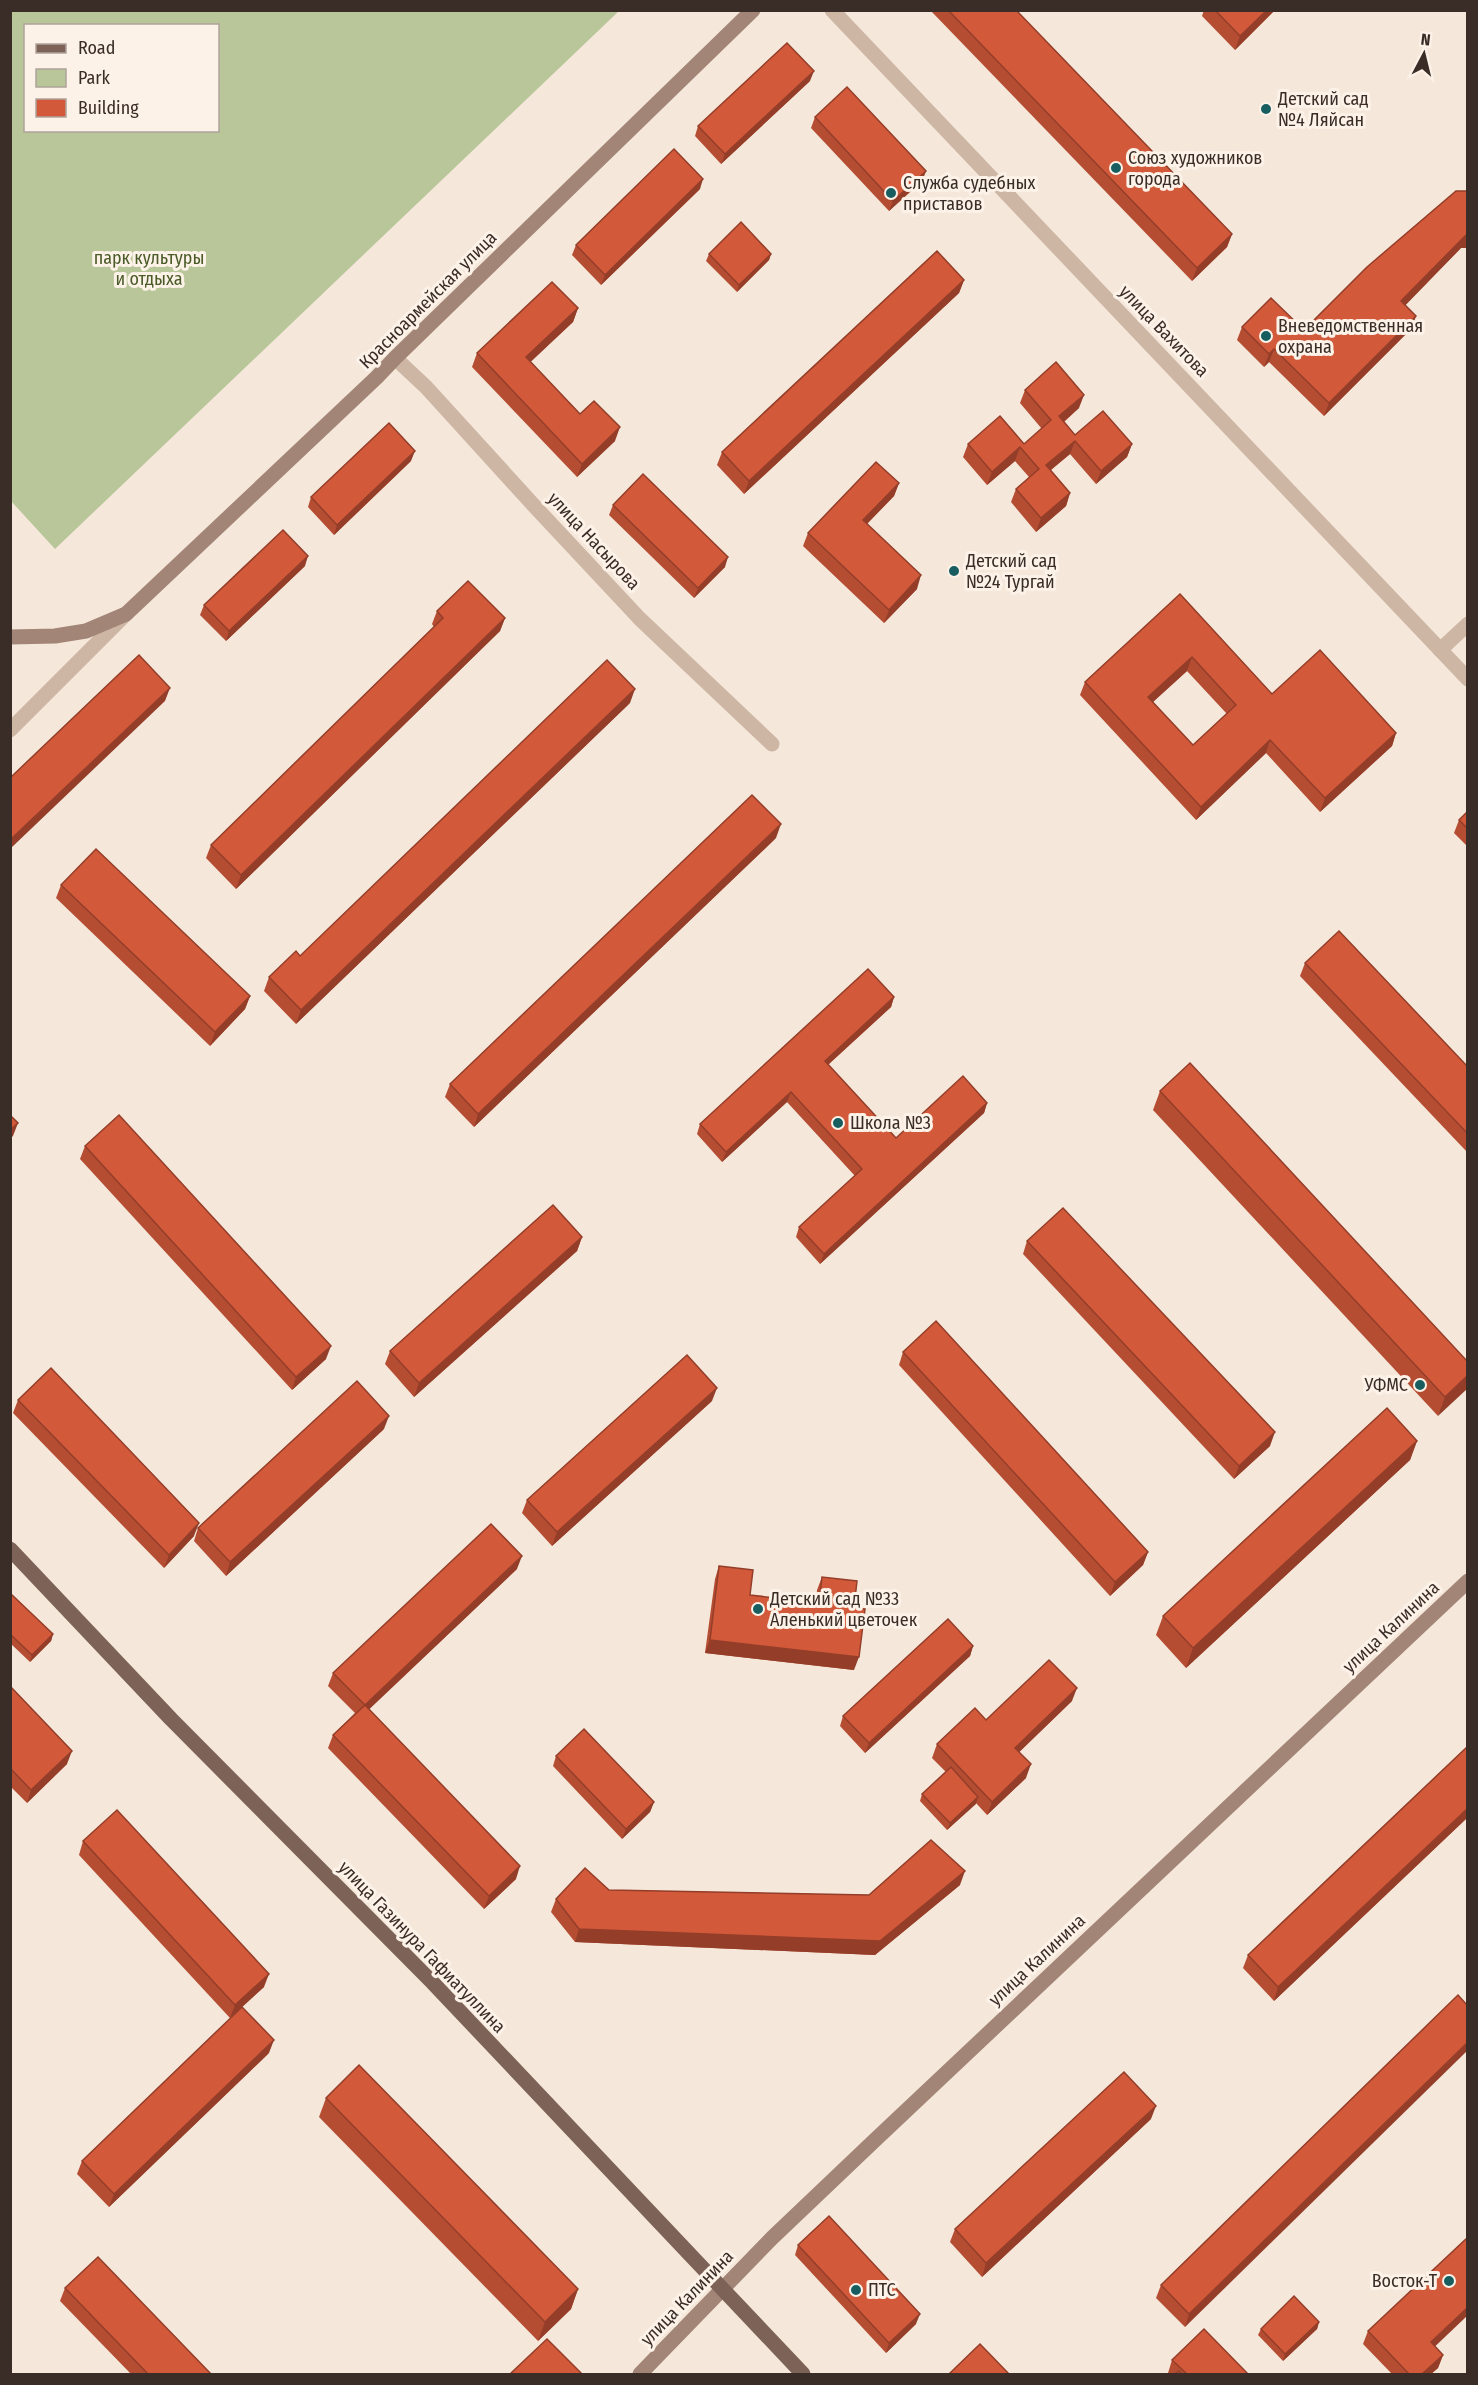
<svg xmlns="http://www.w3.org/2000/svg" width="1478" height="2385" font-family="'Fira Sans Condensed',sans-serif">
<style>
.green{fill:#b9c699;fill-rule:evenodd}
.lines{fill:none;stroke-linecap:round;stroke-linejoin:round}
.street{stroke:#ceb6a5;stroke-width:15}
.secondary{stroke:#a28576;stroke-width:15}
.primary{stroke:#7d6257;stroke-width:15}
.wall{fill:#b54d33;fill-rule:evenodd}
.shaded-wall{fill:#943e29}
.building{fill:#d3593b;stroke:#943e29;stroke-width:1.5;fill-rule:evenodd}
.poi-dot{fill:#185e60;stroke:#fcf2e8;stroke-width:2}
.labels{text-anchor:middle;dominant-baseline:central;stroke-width:6;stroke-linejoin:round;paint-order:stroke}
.poi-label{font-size:18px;fill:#3a2c27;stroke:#fcf2e8;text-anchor:start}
.park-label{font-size:18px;fill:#4a5b28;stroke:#fcf2e8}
.street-label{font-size:18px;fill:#3a2c27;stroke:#fcf2e8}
</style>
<rect width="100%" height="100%" fill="#f5e8db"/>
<!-- green -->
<path class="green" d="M11,10H619V11L55,549L11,501ZM26,26H218V130H26Z"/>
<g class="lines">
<!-- street -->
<g class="street">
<polyline points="832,10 1468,679"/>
<polyline points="395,358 426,387 538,510 640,619 772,744"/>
<polyline points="1440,650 1468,624"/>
<polyline points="10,730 126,614"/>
</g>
<!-- secondary -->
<g class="secondary">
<polyline points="10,637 55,636 86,631 126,614 377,377 395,358 753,10"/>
<polyline points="640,2374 772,2238 875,2140 1468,1581"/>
</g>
<!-- primary -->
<polyline class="primary" points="10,1549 171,1719 433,1983 803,2374"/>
</g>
<!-- wall -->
<g class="wall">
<polygon points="930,10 1016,10 1232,234 1227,247 1192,281"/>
<polygon points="1204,10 1275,10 1235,50 1202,16"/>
<polygon points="810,81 721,164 695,136 698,126"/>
<polygon points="815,117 926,171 922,181 889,211 811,128"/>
<polygon points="700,189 601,285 572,255 576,245"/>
<polygon points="1461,248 1405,305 1416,316 1411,329 1324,416 1269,362 1264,367 1237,340 1242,327 1304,330"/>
<polygon points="709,254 771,254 769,260 737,292 706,261"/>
<polygon points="964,280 959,293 744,494 717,465 722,452"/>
<polygon points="578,308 573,322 530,362 580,414 615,441 577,477 472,367 477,353"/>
<polygon points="1025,390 1079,408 1064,422 1075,435 1132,444 1127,457 1096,484 1070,454 1051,470 1070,493 1066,506 1036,532 1011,502 1016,489 1029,477 1015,461 987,485 963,457 968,444 1024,444 1042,429 1020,403"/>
<polygon points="411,461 334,535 308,507 311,497"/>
<polygon points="899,483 894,496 867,524 917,589 884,623 803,546 808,533"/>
<polygon points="613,505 725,567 694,598 609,515"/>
<polygon points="305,566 226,641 200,615 204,605"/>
<path d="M1180,594L1272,694L1396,733L1392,746L1320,812L1266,753L1196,820L1080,695L1085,682ZM1187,671L1227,714L1193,745L1153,702Z"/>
<polygon points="437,611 505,618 500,631 236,889 206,858 211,845 434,627 432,624"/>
<polygon points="630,703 296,1024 264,991 269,977 300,956"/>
<polygon points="1467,812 1467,846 1454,833 1459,820"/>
<polygon points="776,838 474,1127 445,1097 450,1084"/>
<polygon points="61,885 250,996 245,1009 210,1046 56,898"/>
<polygon points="1305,963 1467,1066 1467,1152 1300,976"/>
<polygon points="894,997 891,1007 828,1065 896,1138 987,1103 984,1113 820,1264 796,1237 799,1227 855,1176 787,1102 722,1162 697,1134 700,1124"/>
<polygon points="1160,1091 1467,1361 1438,1416 1153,1110"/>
<polygon points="85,1146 326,1359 292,1390 80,1159"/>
<polygon points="582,1237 577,1251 414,1397 385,1364 390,1351"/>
<polygon points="1027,1241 1270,1446 1234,1479 1023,1254"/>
<polygon points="903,1352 1148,1552 1143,1565 1110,1596 899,1365"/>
<polygon points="18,1400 194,1536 164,1568 13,1413"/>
<polygon points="712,1401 552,1546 522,1513 527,1500"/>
<polygon points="384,1429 226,1576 194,1541 198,1528"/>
<polygon points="1417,1441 1410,1460 1186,1668 1156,1635 1163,1616"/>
<polygon points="719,1566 750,1595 816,1603 817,1590 822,1577 854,1608 854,1670 705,1653 715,1579"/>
<polygon points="517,1569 369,1709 516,1879 484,1909 328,1748 333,1735 355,1713 328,1686 333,1673"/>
<polygon points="10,1593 53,1634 51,1641 30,1662 10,1643"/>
<polygon points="973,1646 970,1656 865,1753 840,1726 843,1716"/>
<polygon points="10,1686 67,1764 27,1803 10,1786"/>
<polygon points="1072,1701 1019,1752 1026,1778 987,1815 976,1803 947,1830 920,1801 922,1794 946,1772 932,1758 937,1744 986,1720"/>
<polygon points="1467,1747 1467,1818 1274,2001 1243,1968 1248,1955"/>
<polygon points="556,1756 654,1802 650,1812 622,1839 553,1766"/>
<polygon points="83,1841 264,1987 230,2018 79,1855"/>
<polygon points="960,1885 875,1955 575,1942 551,1912 556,1899 609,1890 869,1895"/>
<polygon points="1458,1995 1185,2327 1156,2298 1161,2285"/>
<polygon points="269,2053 109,2207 77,2174 82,2161"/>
<polygon points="326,2098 578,2289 571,2309 538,2341 319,2117"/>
<polygon points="1151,2119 982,2277 950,2242 955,2229"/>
<polygon points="798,2245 916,2324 886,2353 795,2255"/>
<polygon points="65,2288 211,2374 131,2374 60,2301"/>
<polygon points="1319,2322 1317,2329 1283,2361 1258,2335 1261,2329"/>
<polygon points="1368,2331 1435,2347 1443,2355 1438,2368 1431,2374 1392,2374 1363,2344"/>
<polygon points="1172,2360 1248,2374 1169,2374 1168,2373"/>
</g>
<!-- shaded-wall -->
<g class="shaded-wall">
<polygon points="1267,10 1275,10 1235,50 1240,36"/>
<polygon points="814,71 810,81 721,164 725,154"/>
<polygon points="926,171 922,181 889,211 893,201"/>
<polygon points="703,179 700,189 601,285 605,275"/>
<polygon points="1232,234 1227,247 1192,281 1197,268"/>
<polygon points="1466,235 1467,235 1467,248 1461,248 1396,315 1401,301"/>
<polygon points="771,254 769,260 737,292 739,285"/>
<polygon points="964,280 959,293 744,494 749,481"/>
<polygon points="578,308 573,322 521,371 526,357"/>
<polygon points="1416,316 1411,329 1324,416 1329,403"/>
<polygon points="1274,349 1269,362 1264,367 1269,354"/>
<polygon points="1084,395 1079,408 1054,430 1059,416"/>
<polygon points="620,427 615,441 577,477 582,464"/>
<polygon points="1075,441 1070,454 1041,478 1046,465"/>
<polygon points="1132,444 1127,457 1096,484 1101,471"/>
<polygon points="1020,447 1015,461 987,485 992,472"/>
<polygon points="415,451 411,461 334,535 337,525"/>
<polygon points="899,483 894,496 858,533 863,520"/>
<polygon points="1070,493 1066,506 1036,532 1041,518"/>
<polygon points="308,556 305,566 226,641 229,631"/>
<polygon points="728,557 725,567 694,598 698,588"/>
<polygon points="921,575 917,589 884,623 889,610"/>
<polygon points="505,618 500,631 236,889 241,875"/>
<polygon points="1192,657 1187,671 1144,710 1148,697"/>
<polygon points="170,688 165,701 10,849 10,840"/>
<polygon points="635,689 630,703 296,1024 301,1010"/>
<polygon points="1396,733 1392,746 1320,812 1325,798"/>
<polygon points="1270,740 1266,753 1196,820 1201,807"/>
<polygon points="781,824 776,838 474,1127 478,1114"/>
<polygon points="250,996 245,1009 210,1046 215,1032"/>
<polygon points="894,997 891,1007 821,1071 825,1061"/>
<polygon points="791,1092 787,1102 722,1162 726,1152"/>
<polygon points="987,1103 984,1113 820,1264 824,1254"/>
<polygon points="18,1123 13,1136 10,1139 10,1130"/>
<polygon points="582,1237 577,1251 414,1397 419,1383"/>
<polygon points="331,1346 326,1359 292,1390 296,1377"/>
<polygon points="1467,1376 1467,1389 1438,1416 1445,1397"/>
<polygon points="717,1388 712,1401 552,1546 557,1532"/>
<polygon points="389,1416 384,1429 226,1576 230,1562"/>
<polygon points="1275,1432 1270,1446 1234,1479 1239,1466"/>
<polygon points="1417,1441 1410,1460 1186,1668 1193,1648"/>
<polygon points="199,1523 194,1536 164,1568 169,1555"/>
<polygon points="1148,1552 1143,1565 1110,1596 1115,1582"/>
<polygon points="522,1556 517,1569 360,1718 365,1705"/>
<polygon points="53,1634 51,1641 30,1662 32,1655"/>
<polygon points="710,1640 859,1657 854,1670 705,1653"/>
<polygon points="973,1646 970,1656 865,1753 869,1743"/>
<polygon points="1077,1688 1072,1701 1010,1761 1015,1748"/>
<polygon points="72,1751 67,1764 27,1803 31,1790"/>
<polygon points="1031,1764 1026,1778 987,1815 992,1802"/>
<polygon points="978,1797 976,1804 947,1830 950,1823"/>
<polygon points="654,1802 650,1812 622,1839 626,1829"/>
<polygon points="1467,1809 1467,1818 1274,2001 1278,1987"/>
<polygon points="520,1866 516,1879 484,1909 489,1896"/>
<polygon points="965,1871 960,1885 875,1955 575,1942 579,1929 880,1941"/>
<polygon points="269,1974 264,1987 230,2018 235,2005"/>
<polygon points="274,2040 269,2053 109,2207 114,2194"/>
<polygon points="1467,2043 1467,2051 1185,2327 1189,2314"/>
<polygon points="1156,2106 1151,2119 982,2277 986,2263"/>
<polygon points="578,2289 571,2309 538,2341 545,2322"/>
<polygon points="1467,2308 1467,2316 1426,2355 1431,2342"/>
<polygon points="920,2314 916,2324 886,2353 889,2343"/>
<polygon points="1319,2322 1317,2329 1283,2361 1285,2354"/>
<polygon points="1443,2355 1438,2368 1431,2374 1422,2374"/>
</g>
<!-- building -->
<g class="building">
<polygon points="948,10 1016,10 1232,234 1197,268"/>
<polygon points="1215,10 1267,10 1240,36"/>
<polygon points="787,43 814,71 725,154 698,126"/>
<polygon points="847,87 926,171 893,201 815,117"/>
<polygon points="674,149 703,179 605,275 576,245"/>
<polygon points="1456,191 1467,191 1467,235 1466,235 1401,301 1416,316 1329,403 1274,349 1269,354 1242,327 1271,298 1304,330 1367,267"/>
<polygon points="741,222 771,254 739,285 709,254"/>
<polygon points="937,251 964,280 749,481 722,452"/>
<polygon points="552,282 578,308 526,357 580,414 594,401 620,427 582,464 477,353"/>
<polygon points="1056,362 1084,395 1059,416 1075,435 1103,411 1132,444 1101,471 1075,441 1046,465 1070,493 1041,518 1016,489 1039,469 1020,447 992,472 968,444 1000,416 1024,444 1051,420 1025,390"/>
<polygon points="389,423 415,451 337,525 311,497"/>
<polygon points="876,462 899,483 863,520 921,575 889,610 808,533"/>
<polygon points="643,474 728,557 698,588 613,505"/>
<polygon points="283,530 308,556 229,631 204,605"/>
<polygon points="468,581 505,618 241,875 211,845 443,618 437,611"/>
<path d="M1180,594L1272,694L1320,650L1396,733L1325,798L1270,740L1201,807L1085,682ZM1192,657L1236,705L1193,745L1148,697Z"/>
<polygon points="139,655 170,688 10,840 10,778"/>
<polygon points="607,660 635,689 301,1010 269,977 296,951 300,956"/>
<polygon points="752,795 781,824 478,1114 450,1084"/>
<polygon points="1467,812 1467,828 1459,820"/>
<polygon points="96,849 250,996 215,1032 61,885"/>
<polygon points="1339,931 1467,1066 1467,1133 1305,963"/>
<polygon points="868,969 894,997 825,1061 896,1138 963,1076 987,1103 824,1254 799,1227 862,1169 791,1092 726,1152 700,1124"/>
<polygon points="1190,1063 1467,1361 1467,1376 1445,1397 1160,1091"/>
<polygon points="10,1115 18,1123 10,1130"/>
<polygon points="119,1115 331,1346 296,1377 85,1146"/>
<polygon points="553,1205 582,1237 419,1383 390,1351"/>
<polygon points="1063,1208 1275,1432 1239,1466 1027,1241"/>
<polygon points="936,1321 1148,1552 1115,1582 903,1352"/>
<polygon points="687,1355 717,1388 557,1532 527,1500"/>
<polygon points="51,1368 199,1523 169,1555 18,1400"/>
<polygon points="357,1381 389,1416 230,1562 198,1528"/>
<polygon points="1387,1408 1417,1441 1193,1648 1163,1616"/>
<polygon points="491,1524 522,1556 365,1705 333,1673"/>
<polygon points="719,1566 753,1570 750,1595 819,1603 822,1577 857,1581 854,1608 865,1609 859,1657 710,1640"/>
<polygon points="10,1593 53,1634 32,1655 10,1634"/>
<polygon points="948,1619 973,1646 869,1743 843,1716"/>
<polygon points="1049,1660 1077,1688 1015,1748 1031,1764 992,1802 937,1744 975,1708 986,1720"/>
<polygon points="10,1686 72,1751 31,1790 10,1768"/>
<polygon points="365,1705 520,1866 489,1896 333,1735"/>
<polygon points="584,1729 654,1802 626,1829 556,1756"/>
<polygon points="1467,1747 1467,1809 1278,1987 1248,1955"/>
<polygon points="951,1767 978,1797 950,1823 922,1794"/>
<polygon points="117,1810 269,1974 235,2005 83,1841"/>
<polygon points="931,1840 965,1871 880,1941 579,1929 556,1899 585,1868 609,1890 869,1895"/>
<polygon points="1458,1995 1467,2005 1467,2043 1189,2314 1161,2285"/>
<polygon points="242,2007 274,2040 114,2194 82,2161"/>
<polygon points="359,2065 578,2289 545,2322 326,2098"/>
<polygon points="1124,2072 1156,2106 986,2263 955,2229"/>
<polygon points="829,2216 920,2314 889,2343 798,2245"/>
<polygon points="1467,2238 1467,2308 1431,2342 1443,2355 1422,2374 1409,2374 1368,2331"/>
<polygon points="98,2257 211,2374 148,2374 65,2288"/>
<polygon points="1294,2296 1319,2322 1285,2354 1261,2329"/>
<polygon points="1204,2329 1248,2374 1187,2374 1172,2360"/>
<polygon points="547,2339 582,2374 510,2374"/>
<polygon points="980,2344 1009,2374 952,2374 950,2373"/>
<polygon points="1179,2371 1182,2374 1175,2374"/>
</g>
<!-- markers -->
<g class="poi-dot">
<circle cx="1266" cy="109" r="6"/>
<circle cx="1116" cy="168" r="6"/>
<circle cx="891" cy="193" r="6"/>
<circle cx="1266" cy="336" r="6"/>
<circle cx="954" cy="571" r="6"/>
<circle cx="838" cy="1123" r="6"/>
<circle cx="1420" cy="1385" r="6"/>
<circle cx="758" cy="1609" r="6"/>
<circle cx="1449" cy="2281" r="6"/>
<circle cx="856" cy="2290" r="6"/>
</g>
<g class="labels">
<!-- poi labels -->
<g class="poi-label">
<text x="1278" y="99">Детский сад<tspan x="1278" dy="21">№4 Ляйсан</tspan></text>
<text x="1128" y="158">Союз художников<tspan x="1128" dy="21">города</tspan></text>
<text x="903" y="183">Служба судебных<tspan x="903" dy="21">приставов</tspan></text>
<text x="1278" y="326">Вневедомственная<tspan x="1278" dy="21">охрана</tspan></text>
<text x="966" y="561">Детский сад<tspan x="966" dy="21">№24 Тургай</tspan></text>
<text x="850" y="1123">Школа №3</text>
<text x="1408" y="1385" text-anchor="end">УФМС</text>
<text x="770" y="1599">Детский сад №33<tspan x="770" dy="21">Аленький цветочек</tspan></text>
<text x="1437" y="2281" text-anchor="end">Восток-Т</text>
<text x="868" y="2290">ПТС</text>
</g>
<!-- park labels -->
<g class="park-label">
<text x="149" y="258">парк культуры<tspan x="149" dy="21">и отдыха</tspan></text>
</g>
<!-- street labels -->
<g class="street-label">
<text transform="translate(428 300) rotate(-45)">Красноармейская улица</text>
<text transform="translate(1164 331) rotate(46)">улица Вахитова</text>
<text transform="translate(594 541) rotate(47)">улица Насырова</text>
<text transform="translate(1391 1627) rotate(-43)">улица Калинина</text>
<text transform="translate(422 1947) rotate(46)">улица Газинура Гафиатуллина</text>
<text transform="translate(1037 1960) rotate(-43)">улица Калинина</text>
<text transform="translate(687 2298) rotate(-46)">улица Калинина</text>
</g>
</g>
<!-- border -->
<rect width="1478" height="2385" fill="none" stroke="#3a2c27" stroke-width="24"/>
<!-- legend -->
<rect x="24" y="24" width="195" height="108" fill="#fcf2e8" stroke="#aea39b" stroke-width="1.5"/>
<rect x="36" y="44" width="30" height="9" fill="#7d6257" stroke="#aea39b" stroke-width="1.5"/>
<text x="78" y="54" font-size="18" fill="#3a2c27">Road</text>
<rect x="36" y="69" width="30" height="18" fill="#b9c699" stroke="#aea39b" stroke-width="1.5"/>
<text x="78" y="84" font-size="18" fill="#3a2c27">Park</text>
<rect x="36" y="99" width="30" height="18" fill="#d3593b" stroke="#aea39b" stroke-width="1.5"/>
<text x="78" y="114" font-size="18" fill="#3a2c27">Building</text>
<!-- north arrow -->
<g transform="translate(1424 54) rotate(7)" stroke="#fcf2e8" stroke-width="4.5" paint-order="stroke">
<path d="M0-4.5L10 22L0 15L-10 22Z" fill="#3a2c27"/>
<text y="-9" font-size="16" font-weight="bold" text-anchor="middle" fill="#3a2c27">N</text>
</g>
</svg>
